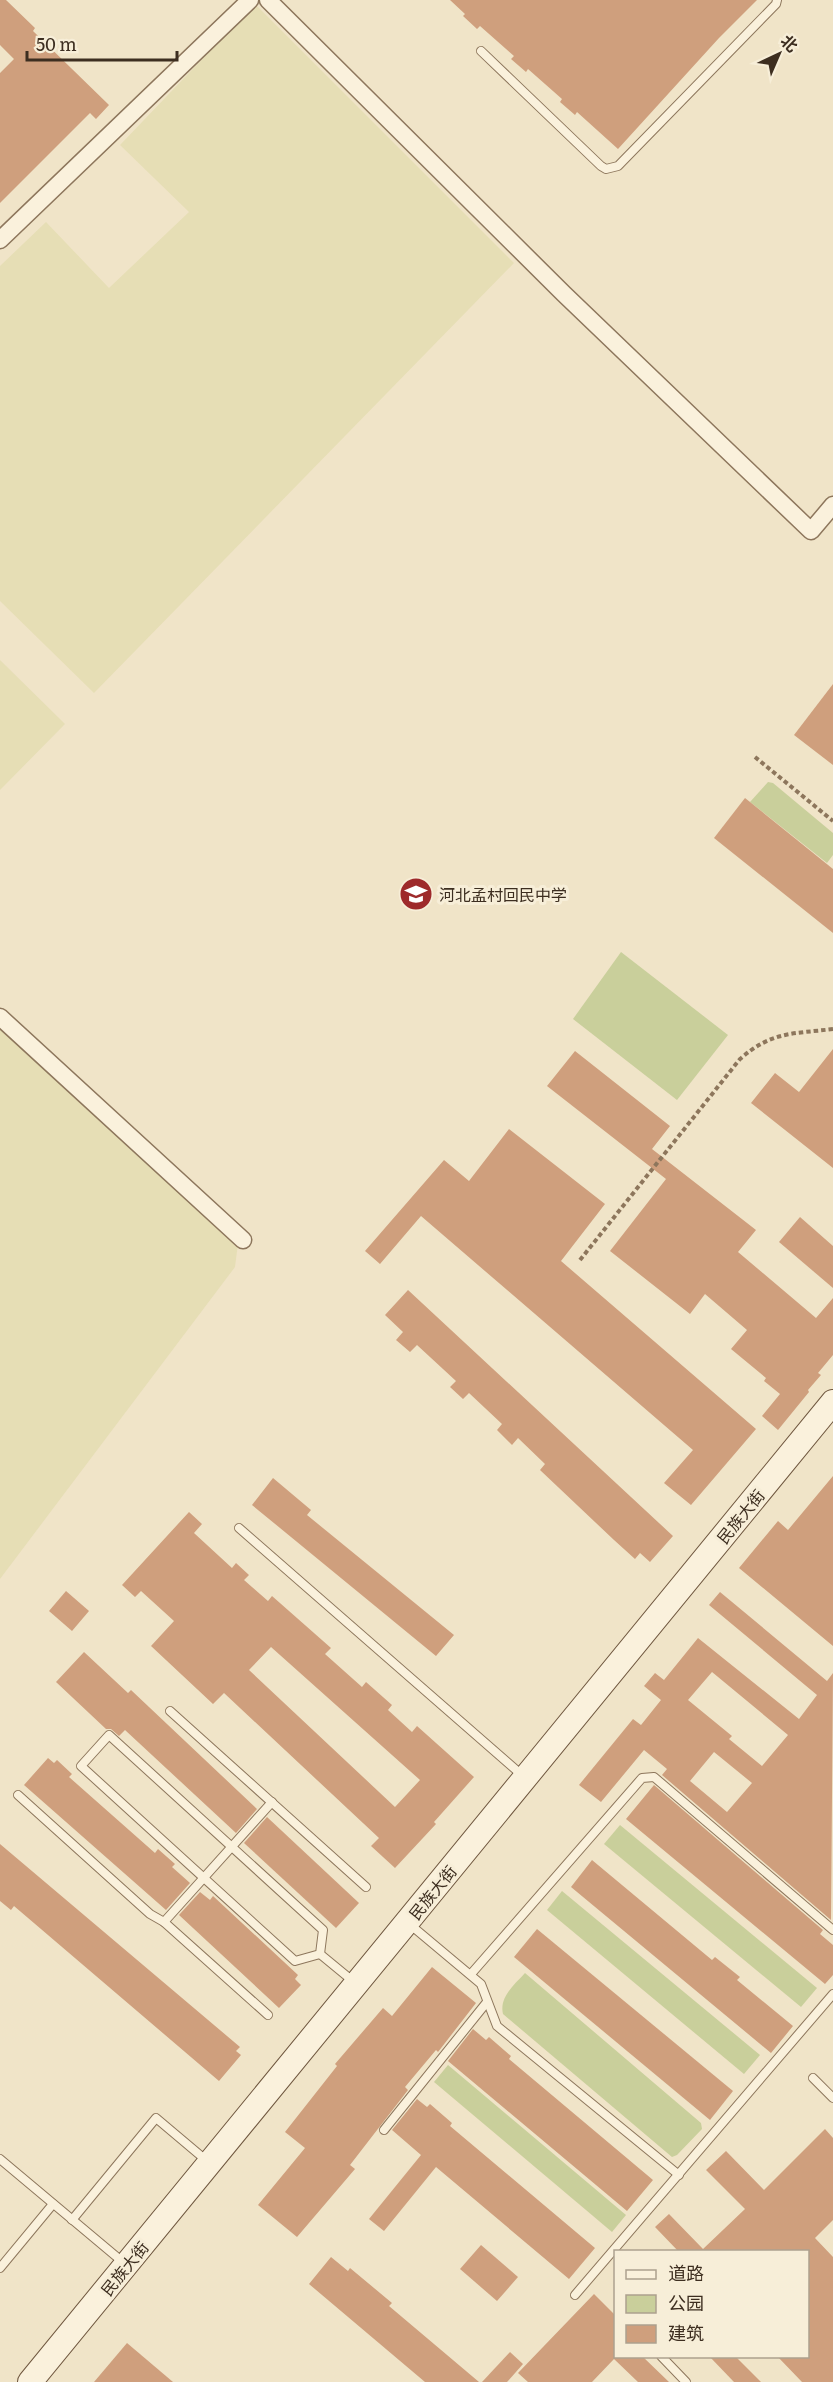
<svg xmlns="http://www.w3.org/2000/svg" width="833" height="2382" font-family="Literata,'Noto Sans SC',serif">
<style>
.farmland{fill:#e6deb5}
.green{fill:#c9cf9b}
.building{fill:#cf9f7d;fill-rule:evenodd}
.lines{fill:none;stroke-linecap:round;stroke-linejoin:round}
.lane-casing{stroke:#8d765c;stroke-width:10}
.street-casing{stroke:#8d765c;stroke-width:19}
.secondary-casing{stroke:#6f573f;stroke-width:26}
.path{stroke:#8d765c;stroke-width:4;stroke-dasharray:4.5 3;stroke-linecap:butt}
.lane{stroke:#faf1dc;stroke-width:8}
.street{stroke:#faf1dc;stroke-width:16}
.secondary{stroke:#faf1dc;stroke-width:24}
.labels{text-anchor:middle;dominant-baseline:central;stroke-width:6;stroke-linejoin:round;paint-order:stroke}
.poi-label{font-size:16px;fill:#3d2e20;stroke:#f7eed8;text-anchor:start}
.street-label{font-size:16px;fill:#3d2e20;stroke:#f7eed8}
</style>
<rect width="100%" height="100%" fill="#f0e4c8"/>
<!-- farmland -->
<g class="farmland">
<polygon points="255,4 514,263 94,693 0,601 0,266 46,222 109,288 189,212 120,145"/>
<polygon points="0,660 65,724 0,790"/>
<polygon points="0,1029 238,1244 235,1267 0,1579"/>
</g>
<!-- green -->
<g class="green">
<polygon points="768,782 773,783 833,833 833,855 827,863 750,802"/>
<polygon points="621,952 728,1035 677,1100 573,1019"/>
<polygon points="620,1825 817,1988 801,2007 604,1844"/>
<polygon points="562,1891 760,2055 744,2074 547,1910"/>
<path d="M525,1973L701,2123L702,2129L677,2155L672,2157L503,2014C499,1997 514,1985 525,1973Z"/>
<polygon points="448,2065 626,2215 612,2232 434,2082"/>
</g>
<!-- building -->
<g class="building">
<polygon points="0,0 6,0 35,28 33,31 109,105 96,119 90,113 0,203 0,73 14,59 0,45"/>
<polygon points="450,0 757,0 719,38 618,149 577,112 575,115 560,102 562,99 528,69 526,72 511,59 514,56 480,26 477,29 463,16 465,14"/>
<polygon points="833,684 833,765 794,735"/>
<polygon points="745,798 833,869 833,933 714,838"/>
<polygon points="833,1049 833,1168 751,1103 775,1073 799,1092"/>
<polygon points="575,1051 670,1126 652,1149 756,1230 738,1252 816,1318 833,1298 833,1355 818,1373 821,1375 808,1390 809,1392 778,1430 762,1416 780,1394 764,1381 766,1378 731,1349 747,1330 705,1294 690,1314 610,1251 666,1179 547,1086"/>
<polygon points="509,1129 605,1204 561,1261 756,1429 691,1505 664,1483 693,1450 421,1216 380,1264 365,1251 444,1160 469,1181"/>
<polygon points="800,1217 833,1246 833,1288 779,1242"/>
<polygon points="408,1290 673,1536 650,1562 640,1553 635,1559 614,1540 540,1470 545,1464 518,1438 512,1445 497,1430 502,1424 469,1393 463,1399 450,1387 456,1381 417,1345 410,1352 396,1340 403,1332 385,1315"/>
<polygon points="833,1476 833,1646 739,1568 778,1521 788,1530"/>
<polygon points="273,1478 311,1510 307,1515 454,1635 436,1656 252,1505"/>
<path d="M189,1512L202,1524L194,1533L232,1568L236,1563L249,1575L244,1580L268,1601L272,1596L331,1648L325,1654L362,1687L366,1682L392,1705L388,1710L412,1732L417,1726L474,1777L434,1822L436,1824L395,1868L371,1846L379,1838L224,1693L213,1704L151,1646L174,1621L141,1591L135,1597L122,1585ZM271,1647L420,1780L395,1807L249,1670Z"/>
<polygon points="66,1591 89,1611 72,1631 49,1611"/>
<path d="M720,1592L827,1681L833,1673L831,1920L662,1775L667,1769L644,1750L601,1802L579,1785L633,1719L641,1725L661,1700L644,1686L655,1673L664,1680L698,1638L799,1719L817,1695L709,1605ZM712,1672L788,1735L762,1766L729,1739L732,1736L688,1700ZM714,1752L752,1783L727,1812L690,1781Z"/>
<polygon points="84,1652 128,1693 131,1690 257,1809 236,1833 125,1730 119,1736 111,1729 106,1729 56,1682"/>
<polygon points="48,1758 54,1763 57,1760 72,1774 69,1777 155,1853 158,1849 175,1864 172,1867 190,1883 166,1910 24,1785"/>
<polygon points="654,1785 823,1930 820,1934 833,1945 833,1975 825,1984 626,1819"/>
<polygon points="267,1817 359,1903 336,1928 244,1843"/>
<polygon points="0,1844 240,2047 236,2051 241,2055 219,2081 14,1906 11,1910 0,1901"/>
<polygon points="592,1860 712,1960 715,1957 740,1977 737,1980 793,2026 771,2053 571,1887"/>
<polygon points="200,1892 210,1900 213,1896 298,1975 295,1979 301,1985 279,2008 179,1915"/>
<polygon points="537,1929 733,2091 710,2120 514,1957"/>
<polygon points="432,1967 476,2003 438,2052 436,2050 405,2087 408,2090 350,2165 355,2169 297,2237 258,2205 305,2148 285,2132 337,2066 335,2064 383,2008 392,2016"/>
<polygon points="473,2029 486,2040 489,2037 511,2056 509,2059 653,2180 627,2211 448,2061"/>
<polygon points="417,2099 427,2107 430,2104 452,2123 450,2126 595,2248 569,2279 436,2167 384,2231 369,2219 421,2155 392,2130"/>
<polygon points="825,2129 833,2138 833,2220 815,2238 833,2257 833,2382 802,2382 777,2356 807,2356 807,2252 679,2252 655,2227 669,2214 703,2249 745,2209 706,2170 726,2151 764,2190"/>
<polygon points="481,2245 518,2277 497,2301 460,2269"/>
<polygon points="331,2257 348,2271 350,2268 392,2303 389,2306 479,2382 425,2382 309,2284"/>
<polygon points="594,2294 615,2315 615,2356 642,2356 669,2382 638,2382 614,2359 592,2382 528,2382 518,2373"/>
<polygon points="127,2343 173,2382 94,2382"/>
<polygon points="510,2352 523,2364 507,2382 482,2382"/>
<polygon points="709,2356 735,2356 761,2382 734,2382"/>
</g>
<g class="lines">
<!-- lane casing -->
<g class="lane-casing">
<g id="lane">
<polyline points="481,51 601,166 606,169 618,166 776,4 777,0"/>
<polyline points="239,1528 523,1776"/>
<polyline points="170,1711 366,1887"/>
<polygon points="109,1735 323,1930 320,1954 295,1961 81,1766"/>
<polyline points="18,1795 150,1914 164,1922 268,2015"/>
<polyline points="164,1922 272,1802"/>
<polyline points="407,1922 481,1984 497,2026 679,2175"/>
<polyline points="320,1954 354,1982"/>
<polyline points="471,1974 642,1778 654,1777 833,1930"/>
<polyline points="813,2078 833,2098"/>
<polyline points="384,2130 487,2002"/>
<polyline points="0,2159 124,2263"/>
<polyline points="72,2220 156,2118 207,2161"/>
<polyline points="0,2268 53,2204"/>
<polyline points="575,2295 833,1994"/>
<polyline points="661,2356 686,2382"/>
</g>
</g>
<!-- street casing -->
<g class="street-casing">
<g id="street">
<polyline points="268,0 564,294 811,531 833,505"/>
<polyline points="0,240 250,0"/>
<polyline points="0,1017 243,1240"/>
</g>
</g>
<!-- secondary casing -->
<g class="secondary-casing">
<polyline id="secondary" points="30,2382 833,1402"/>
</g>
<!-- path -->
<g class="path">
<polyline points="755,757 833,821"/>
<path d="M580,1260L740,1059C772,1031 793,1034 833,1029"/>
</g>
<!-- lane -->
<use href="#lane" class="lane"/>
<!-- street -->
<use href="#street" class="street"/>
<!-- secondary -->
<use href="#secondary" class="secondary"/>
</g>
<!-- icons -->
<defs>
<g id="school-disc" transform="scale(1.725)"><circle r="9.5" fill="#9e2a2b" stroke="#f7eed8"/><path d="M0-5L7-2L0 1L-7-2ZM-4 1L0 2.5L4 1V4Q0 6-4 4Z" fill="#fff"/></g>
</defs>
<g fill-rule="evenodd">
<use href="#school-disc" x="416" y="894"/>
</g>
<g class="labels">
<!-- poi labels -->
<g class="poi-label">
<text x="439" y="894">河北孟村回民中学</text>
</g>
<!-- street labels -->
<g class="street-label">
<text transform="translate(740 1516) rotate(-51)">民族大街</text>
<text transform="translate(432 1892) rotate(-51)">民族大街</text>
<text transform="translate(124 2268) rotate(-51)">民族大街</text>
</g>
</g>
<!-- legend -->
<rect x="614" y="2250" width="195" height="108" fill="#f7eed8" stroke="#ada18e" stroke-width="1.5"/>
<rect x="626" y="2270" width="30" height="9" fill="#faf1dc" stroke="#ada18e" stroke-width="1.5"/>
<text x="668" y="2280" font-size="18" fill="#3d2e20">道路</text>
<rect x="626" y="2295" width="30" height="18" fill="#c9cf9b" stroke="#ada18e" stroke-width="1.5"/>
<text x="668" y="2310" font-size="18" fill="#3d2e20">公园</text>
<rect x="626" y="2325" width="30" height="18" fill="#cf9f7d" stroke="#ada18e" stroke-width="1.5"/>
<text x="668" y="2340" font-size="18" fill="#3d2e20">建筑</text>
<!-- north arrow -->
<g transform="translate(779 54) rotate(44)" stroke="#f7eed8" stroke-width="4.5" paint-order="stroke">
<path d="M0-4.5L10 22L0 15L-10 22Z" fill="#3d2e20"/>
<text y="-9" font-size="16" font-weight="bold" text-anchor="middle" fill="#3d2e20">北</text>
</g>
<!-- scale -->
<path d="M27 51v9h150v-9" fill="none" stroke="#3d2e20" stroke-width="3"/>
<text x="36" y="51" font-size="18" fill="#3d2e20" stroke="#f7eed8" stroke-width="4.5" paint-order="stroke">50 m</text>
</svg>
